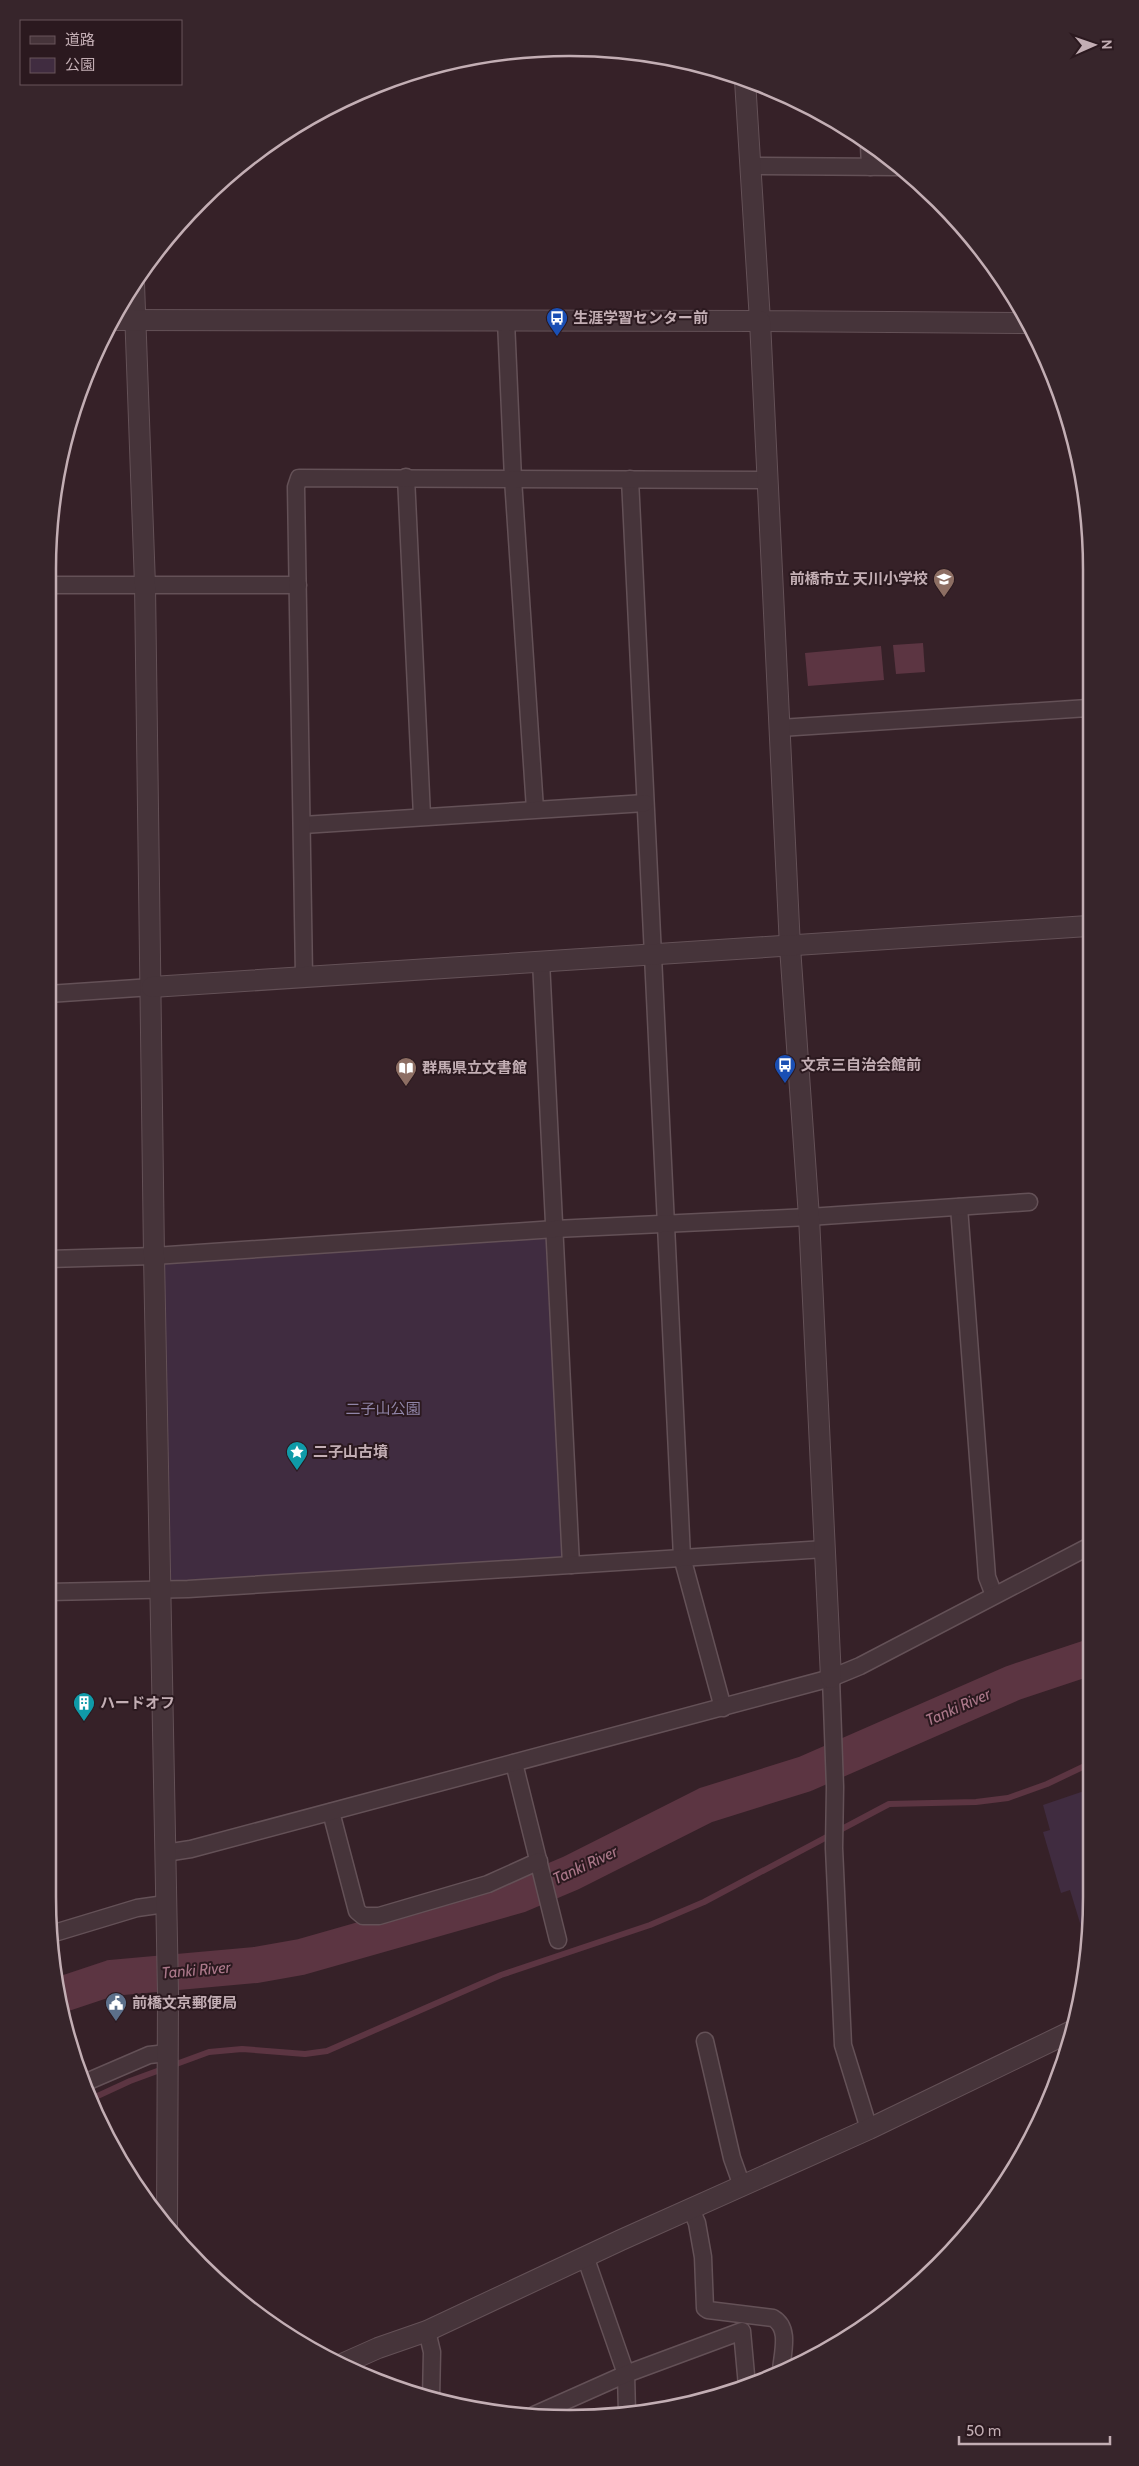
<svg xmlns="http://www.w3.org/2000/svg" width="1139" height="2466" font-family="Cabin,'Noto Sans JP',sans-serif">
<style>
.green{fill:#402c40}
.water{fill:#5c3542}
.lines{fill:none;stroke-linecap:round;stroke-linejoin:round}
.stream{stroke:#5c3542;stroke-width:6}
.river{stroke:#5c3542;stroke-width:36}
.minor-casing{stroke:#645157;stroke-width:19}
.tertiary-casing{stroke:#645157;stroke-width:22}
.minor{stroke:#46343a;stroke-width:16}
.tertiary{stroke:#46343a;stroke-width:20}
.labels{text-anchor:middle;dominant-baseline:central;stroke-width:4;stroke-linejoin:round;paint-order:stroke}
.poi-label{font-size:15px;font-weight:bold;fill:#c3aeb4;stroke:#2b191f;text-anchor:start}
.park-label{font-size:15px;fill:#9085a8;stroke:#2b191f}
.water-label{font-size:16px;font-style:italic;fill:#aa7789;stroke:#2b191f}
.rim{fill:none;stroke:#c3aeb4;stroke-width:2.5}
</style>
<rect width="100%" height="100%" fill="#362128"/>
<!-- green -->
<g class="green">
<polygon points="555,1229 571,1565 160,1590 154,1256"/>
<polygon points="1090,1789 1091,1897 1087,1946 1070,1890 1061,1893 1043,1832 1050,1830 1043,1805"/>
</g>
<!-- water -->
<g class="water">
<polygon points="923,643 925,672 896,674 893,645"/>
<polygon points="881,646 884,680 808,686 805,653"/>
</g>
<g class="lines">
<!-- stream -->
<polyline class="stream" points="91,2099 130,2081 209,2052 242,2049 305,2054 327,2051 501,1975 650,1925 704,1902 889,1804 976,1802 1008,1798 1047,1784 1091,1763"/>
<!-- river -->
<polyline class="river" points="57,1996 111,1978 256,1965 301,1957 519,1895 571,1873 706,1805 805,1774 1013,1683 1091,1657"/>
<!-- minor casing -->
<g class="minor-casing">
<g id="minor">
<polyline points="869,145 870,167"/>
<polyline points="750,166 898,167"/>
<polyline points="506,321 513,479 535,809"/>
<polyline points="406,477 422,816"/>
<polyline points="630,479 682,1557 723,1708"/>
<polyline points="48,585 298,585"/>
<polyline points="780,728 1088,708"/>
<polyline points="303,825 645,803"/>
<polyline points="541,961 571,1565"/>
<polyline points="304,976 296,487 299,478 768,480"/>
<polyline points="48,994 152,987"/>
<polyline points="959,1207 987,1577 994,1595"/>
<polyline points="48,1259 154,1256 555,1229 809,1217 1029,1202"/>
<polyline points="48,1592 188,1589 825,1549"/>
<polyline points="831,1678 835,1787 834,1848 843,2045 869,2129"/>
<polyline points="514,1763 558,1940"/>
<polyline points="331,1812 357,1911 363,1916 379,1916 488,1884 539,1861"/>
<polyline points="165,1853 191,1849 831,1678 860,1666 1090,1546"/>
<polyline points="51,1934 137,1908 165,1904"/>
<polyline points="705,2041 732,2158 742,2186"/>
<polyline points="84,2083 149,2055 167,2053"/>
<path d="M691,2209L697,2223L703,2257L705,2308L708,2310L773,2318C791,2328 782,2354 781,2371"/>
<polyline points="585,2256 626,2374 627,2413"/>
<polyline points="427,2331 432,2352 431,2399"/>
<polyline points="534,2415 626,2374 742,2331 747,2386"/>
</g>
</g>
<!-- tertiary casing -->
<g class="tertiary-casing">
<g id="tertiary">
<polyline points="745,80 760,321 1025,323"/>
<polyline points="134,283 145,585 154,1256 168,1993 167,2227"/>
<polyline points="114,320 760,321 790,947 809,1217 831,1678"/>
<polyline points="152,987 1088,926"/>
<polyline points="342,2364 378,2348 427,2331 621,2240 869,2129 1072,2031"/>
</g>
</g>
<!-- minor -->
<use href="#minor" class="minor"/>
<!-- tertiary -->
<use href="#tertiary" class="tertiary"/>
</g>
<!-- icons -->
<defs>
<g id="bus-pin" transform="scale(1.125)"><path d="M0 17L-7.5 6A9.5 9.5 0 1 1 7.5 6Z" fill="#1a4fb4" stroke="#2b191f"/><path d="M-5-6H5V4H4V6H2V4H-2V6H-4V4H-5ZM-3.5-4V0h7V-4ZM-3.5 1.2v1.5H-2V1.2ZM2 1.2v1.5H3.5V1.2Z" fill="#fff"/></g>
<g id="school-pin" transform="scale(1.125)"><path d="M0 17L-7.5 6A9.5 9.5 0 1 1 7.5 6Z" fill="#8d6e63" stroke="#2b191f"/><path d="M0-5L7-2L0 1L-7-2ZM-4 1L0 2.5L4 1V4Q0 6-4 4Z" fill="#fff"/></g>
<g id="library-pin" transform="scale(1.125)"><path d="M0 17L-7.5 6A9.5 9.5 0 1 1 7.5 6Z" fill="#8d6e63" stroke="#2b191f"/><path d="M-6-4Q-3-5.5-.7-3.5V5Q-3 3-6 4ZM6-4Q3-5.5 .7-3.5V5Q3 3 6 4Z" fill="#fff"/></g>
<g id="sight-pin" transform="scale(1.125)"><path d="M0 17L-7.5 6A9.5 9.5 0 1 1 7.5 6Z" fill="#0f9aa8" stroke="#2b191f"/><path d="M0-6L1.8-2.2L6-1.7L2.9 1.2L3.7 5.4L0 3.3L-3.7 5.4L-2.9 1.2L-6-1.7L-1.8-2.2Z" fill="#fff"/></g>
<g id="building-pin" transform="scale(1.125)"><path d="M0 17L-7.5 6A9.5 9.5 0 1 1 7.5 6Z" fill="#0f9aa8" stroke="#2b191f"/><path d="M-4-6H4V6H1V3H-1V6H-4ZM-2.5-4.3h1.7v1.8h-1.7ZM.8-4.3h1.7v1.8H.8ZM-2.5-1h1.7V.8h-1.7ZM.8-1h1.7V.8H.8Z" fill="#fff"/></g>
<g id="civic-pin" transform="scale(1.125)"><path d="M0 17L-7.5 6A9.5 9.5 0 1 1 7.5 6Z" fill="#5c6f8a" stroke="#2b191f"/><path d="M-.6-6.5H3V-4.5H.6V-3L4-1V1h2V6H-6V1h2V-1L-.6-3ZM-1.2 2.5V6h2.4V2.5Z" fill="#fff"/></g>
</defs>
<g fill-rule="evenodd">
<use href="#bus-pin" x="557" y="318"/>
<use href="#school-pin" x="944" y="579"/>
<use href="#bus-pin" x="785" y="1065"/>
<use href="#library-pin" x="406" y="1068"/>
<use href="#sight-pin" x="297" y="1452"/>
<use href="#building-pin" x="84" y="1703"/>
<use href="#civic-pin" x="116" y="2003"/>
</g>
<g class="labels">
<!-- poi labels -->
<g class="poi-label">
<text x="573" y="318">生涯学習センター前</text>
<text x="928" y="579" text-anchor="end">前橋市立 天川小学校</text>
<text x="801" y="1065">文京三自治会館前</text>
<text x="422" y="1068">群馬県立文書館</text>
<text x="313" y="1452">二子山古墳</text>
<text x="100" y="1703">ハードオフ</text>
<text x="132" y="2003">前橋文京郵便局</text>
</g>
<!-- park labels -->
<g class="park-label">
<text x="383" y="1409">二子山公園</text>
</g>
<!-- water labels -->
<g class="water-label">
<text transform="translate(958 1707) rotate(-24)">Tanki River</text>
<text transform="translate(585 1865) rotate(-25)">Tanki River</text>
<text transform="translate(196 1970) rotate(-5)">Tanki River</text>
</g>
</g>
<!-- crop -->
<path d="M0 0H1139V2466H0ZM569 56H570A513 513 0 0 1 1083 569V1897A513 513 0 0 1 570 2410H569A513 513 0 0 1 56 1897V569A513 513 0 0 1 569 56Z" fill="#37252b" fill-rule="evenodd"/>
<path class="rim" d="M569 56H570A513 513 0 0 1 1083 569V1897A513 513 0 0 1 570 2410H569A513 513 0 0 1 56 1897V569A513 513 0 0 1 569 56Z"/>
<!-- legend -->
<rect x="20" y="20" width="162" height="65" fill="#2b191f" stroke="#68555b"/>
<rect x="30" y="36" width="25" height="8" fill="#46343a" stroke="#68555b"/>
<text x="65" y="45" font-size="15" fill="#c3aeb4">道路</text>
<rect x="30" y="58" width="25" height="15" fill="#402c40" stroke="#68555b"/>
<text x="65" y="70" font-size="15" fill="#c3aeb4">公園</text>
<!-- north arrow -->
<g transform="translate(1094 45) rotate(88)" stroke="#2b191f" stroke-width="4" paint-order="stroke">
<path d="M0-4L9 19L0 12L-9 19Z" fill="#c3aeb4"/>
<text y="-8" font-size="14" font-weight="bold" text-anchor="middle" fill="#c3aeb4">N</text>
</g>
<!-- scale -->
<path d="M959 2436v8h151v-8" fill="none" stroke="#c3aeb4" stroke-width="2.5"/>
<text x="966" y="2436" font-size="15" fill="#c3aeb4" stroke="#2b191f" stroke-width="4" paint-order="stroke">50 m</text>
</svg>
